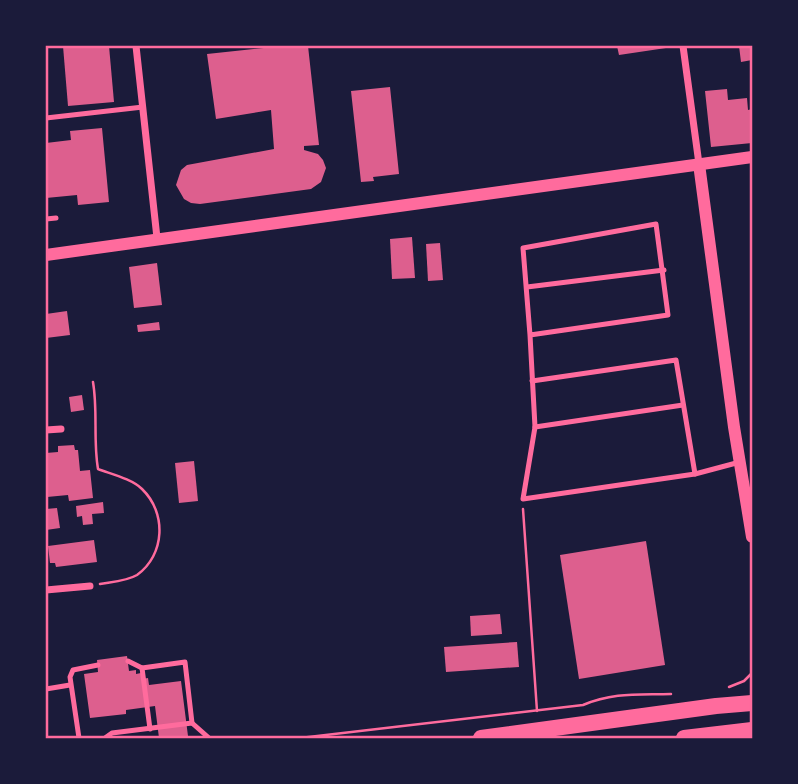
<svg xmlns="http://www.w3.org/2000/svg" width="798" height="784" font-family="Manrope,sans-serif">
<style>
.building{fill:#dd5f8e}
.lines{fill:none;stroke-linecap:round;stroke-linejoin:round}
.path{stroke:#ff6b9d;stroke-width:2.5}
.service{stroke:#ff6b9d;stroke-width:5}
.minor{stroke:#ff6b9d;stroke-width:7}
.tertiary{stroke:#ff6b9d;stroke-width:12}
.primary{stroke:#ff6b9d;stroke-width:16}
.neatline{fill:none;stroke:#ff6b9d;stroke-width:2.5}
</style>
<rect width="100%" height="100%" fill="#1b1b3a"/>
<!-- building -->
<g class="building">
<polygon points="63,46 109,46 114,102 68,106"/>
<polygon points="283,46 308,46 319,145 304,146 304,150 318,154 323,160 326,168 321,182 311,189 200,204 191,203 184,199 176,185 181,170 187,165 274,149 271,110 216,119 207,54"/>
<polygon points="617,46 666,46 666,48 619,55"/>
<polygon points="739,46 752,46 752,60 741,62"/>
<polygon points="390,87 399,174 373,177 374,181 361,182 351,91"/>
<polygon points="727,89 728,100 747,98 748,110 752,109 752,143 711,147 705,91"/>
<polygon points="102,128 109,202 78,205 77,195 46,198 46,143 71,140 70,131"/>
<polygon points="412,237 415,278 392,279 390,239"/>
<polygon points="440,243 443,280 428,281 426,244"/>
<polygon points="157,263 162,305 134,308 129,267"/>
<polygon points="67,311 70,335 46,338 46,314"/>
<polygon points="159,322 160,330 138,332 137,325"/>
<polygon points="82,395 84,410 71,412 69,397"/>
<polygon points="74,445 75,450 78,450 80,471 90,470 93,498 69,501 68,495 47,497 46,453 58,452 58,446"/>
<polygon points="194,461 198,501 179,503 175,463"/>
<polygon points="103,502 104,513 92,514 93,524 83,525 82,516 77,517 76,506"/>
<polygon points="57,508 60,528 46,530 46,509"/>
<polygon points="94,540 97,562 56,567 55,563 50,563 48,546"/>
<polygon points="646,541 665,665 579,679 560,555"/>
<polygon points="500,614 502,634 471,636 470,616"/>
<polygon points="517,642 519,667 446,672 444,647"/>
<polygon points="127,656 129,671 136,670 136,674 141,673 142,679 148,678 149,685 181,681 188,736 159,738 155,706 126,710 126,714 90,718 84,674 98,672 97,660"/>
</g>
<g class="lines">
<!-- path -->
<g class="path">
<path d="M93,382C98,411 93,440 98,469C111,474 132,479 142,489C167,513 165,555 137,575C127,581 111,582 100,584"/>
<polyline points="523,509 537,711"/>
<polyline points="729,687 744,681 752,673"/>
<path d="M300,738L583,705C614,692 638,695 671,694"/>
</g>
<!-- service -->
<g class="service">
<polyline points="46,118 143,107"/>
<polyline points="46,219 56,218"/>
<polyline points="527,287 664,270"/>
<polyline points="530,335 668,315 656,224 523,248 530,335 535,427 523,499 695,474 740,462"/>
<polyline points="532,381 676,360 695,474"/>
<polyline points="535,427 683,405"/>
<polyline points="128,661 142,668"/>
<polyline points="46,689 70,685"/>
<polyline points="150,729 142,668 185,662 192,723"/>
<polyline points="79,738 70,677 73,670 98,665"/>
<polyline points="105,738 112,733 192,723 209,738"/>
</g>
<!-- minor -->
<g class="minor">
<polyline points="136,46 157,238"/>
<polyline points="683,46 699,164"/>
<polyline points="46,430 61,429"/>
<polyline points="46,590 90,586"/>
</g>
<!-- tertiary -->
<g class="tertiary">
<polyline points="699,164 734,427 752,537"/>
<polyline points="46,255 752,157"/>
</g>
<!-- primary -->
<g class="primary">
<polyline points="481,738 716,706 752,703"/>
<polyline points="684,738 752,730"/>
</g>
</g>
<!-- border -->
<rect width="798" height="784" fill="none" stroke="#1b1b3a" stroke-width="94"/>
<rect x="47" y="47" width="704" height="690" class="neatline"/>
</svg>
